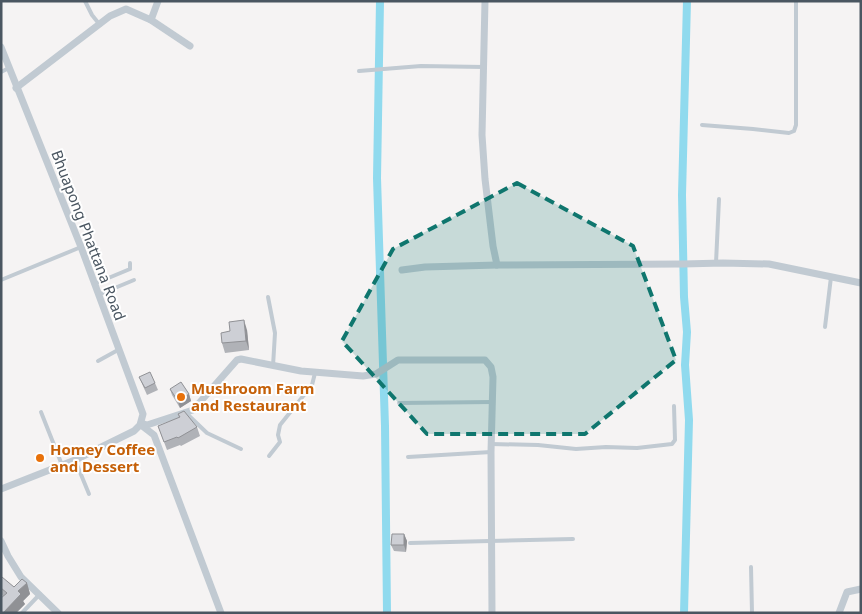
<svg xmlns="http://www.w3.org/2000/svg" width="862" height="614" font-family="'Noto Sans',sans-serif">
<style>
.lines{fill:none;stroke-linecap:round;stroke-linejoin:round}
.canal{stroke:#90daee;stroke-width:8}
.service{stroke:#c1cad2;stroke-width:4}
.minor{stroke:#c1cad2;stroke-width:7}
.wall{fill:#b0b2b7}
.shaded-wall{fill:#909195}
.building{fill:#cdcfd5;stroke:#909195}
.marked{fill:#0f766e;fill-opacity:0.2;stroke:#0f766e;stroke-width:4;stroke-dasharray:10 6;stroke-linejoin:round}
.food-dot{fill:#e8710a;stroke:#fff;stroke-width:2}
.labels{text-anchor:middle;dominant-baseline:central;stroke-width:4;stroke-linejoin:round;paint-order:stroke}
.street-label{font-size:15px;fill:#4a5661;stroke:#fff}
.food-label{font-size:15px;font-weight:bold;fill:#c56008;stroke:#fff;text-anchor:start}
</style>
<rect width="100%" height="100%" fill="#f5f3f3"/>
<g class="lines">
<!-- canal -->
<g class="canal">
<polyline points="380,1 377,178 385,426 387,613"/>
<polyline points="684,613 689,420 685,365 687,332 684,297 682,195 687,1"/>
</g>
<!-- service -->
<g class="service">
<polyline points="85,1 92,15 100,25"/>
<polyline points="359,71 421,66 484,67"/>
<polyline points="1,72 9,68"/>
<polyline points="702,125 753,129 789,133 794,131 796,125 796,1"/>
<polyline points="716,263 719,199"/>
<polyline points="1,280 81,247"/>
<polyline points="94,284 130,269 130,263"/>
<polyline points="98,295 134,280"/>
<polyline points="268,297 275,333 273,366"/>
<polyline points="825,327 831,277"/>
<polyline points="98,361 118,350"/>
<polyline points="399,403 492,402"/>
<polyline points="41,412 62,465"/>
<polyline points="185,412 207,433 241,449"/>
<polyline points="491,444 538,445 576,449 606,447 637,448 672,444 675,440 674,406"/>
<polyline points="269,456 280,442 278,435 280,425 312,385 315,373"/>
<polyline points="408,457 491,452"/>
<polyline points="75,460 89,494"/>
<polyline points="410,543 573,539"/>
<polyline points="751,567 752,613"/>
<polyline points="22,613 40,594"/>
</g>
<!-- minor -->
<g class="minor">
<polyline points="485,1 482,135 485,179 493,246 497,265"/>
<polyline points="151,20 158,1"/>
<polyline points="1,47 81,247 143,414 140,425 134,431 75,460 1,489"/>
<polyline points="16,88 110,16 126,9 151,20 190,46"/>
<polyline points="402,270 425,267 497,265 683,264 723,263 769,264 861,283"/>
<polyline points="141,423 147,425 193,410 237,360 241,359 301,371 363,376 376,374 398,360 485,360 491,367 493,377 491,452 492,613"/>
<polyline points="141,425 154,435 221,613"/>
<polyline points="1,541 8,556 21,577 58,613"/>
<polyline points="839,613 847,592 861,589"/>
</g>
</g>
<!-- wall -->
<g class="wall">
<polygon points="247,330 249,350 225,353 222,343 230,331"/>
<polygon points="139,377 155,383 158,390 147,395"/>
<polygon points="170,389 189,394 191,401 180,408 172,395"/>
<polygon points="178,414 197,427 200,436 181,446 180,445 167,450 158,426 179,418"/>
<polygon points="404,534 407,541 406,552 394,551 391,545"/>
<polygon points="1,578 14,587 27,583 30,594 23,601 25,604 16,613 1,613 3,596 1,595"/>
</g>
<!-- shaded-wall -->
<g class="shaded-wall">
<polygon points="244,320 247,330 249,350 246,341"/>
<polygon points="189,394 191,401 180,408 178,401"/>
<polygon points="404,534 407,541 406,552 404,545"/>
<polygon points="27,583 30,594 23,601 25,604 16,613 3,613 18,591"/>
</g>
<!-- building -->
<g class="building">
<polygon points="244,320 246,341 222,343 221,333 230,331 229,322"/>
<polygon points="150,372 155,383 145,388 139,377"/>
<polygon points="181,382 189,394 178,401 170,389"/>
<polygon points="184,411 197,427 178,438 177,437 164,442 158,426 180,417 178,414"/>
<polygon points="392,534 404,534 404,545 391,545"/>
<polygon points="2,577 14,587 22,579 27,583 18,591 21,594 3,613 1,613 1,598 7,593 1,588 1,578"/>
</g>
<!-- marked area -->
<path class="marked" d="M517,183L633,246L676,360L585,434H427L342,341L393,249Z"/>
<!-- markers -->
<g class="food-dot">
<circle cx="181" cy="397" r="5"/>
<circle cx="40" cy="458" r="5"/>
</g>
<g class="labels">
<!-- street labels -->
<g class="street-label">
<text transform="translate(89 235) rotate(69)">Bhuapong Phattana Road</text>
</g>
<!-- food labels -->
<g class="food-label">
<text x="191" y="388">Mushroom Farm<tspan x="191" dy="17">and Restaurant</tspan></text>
<text x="50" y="449">Homey Coffee<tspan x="50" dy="17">and Dessert</tspan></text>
</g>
</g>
<!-- border -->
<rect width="862" height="614" fill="none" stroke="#4a5661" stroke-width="5"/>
</svg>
